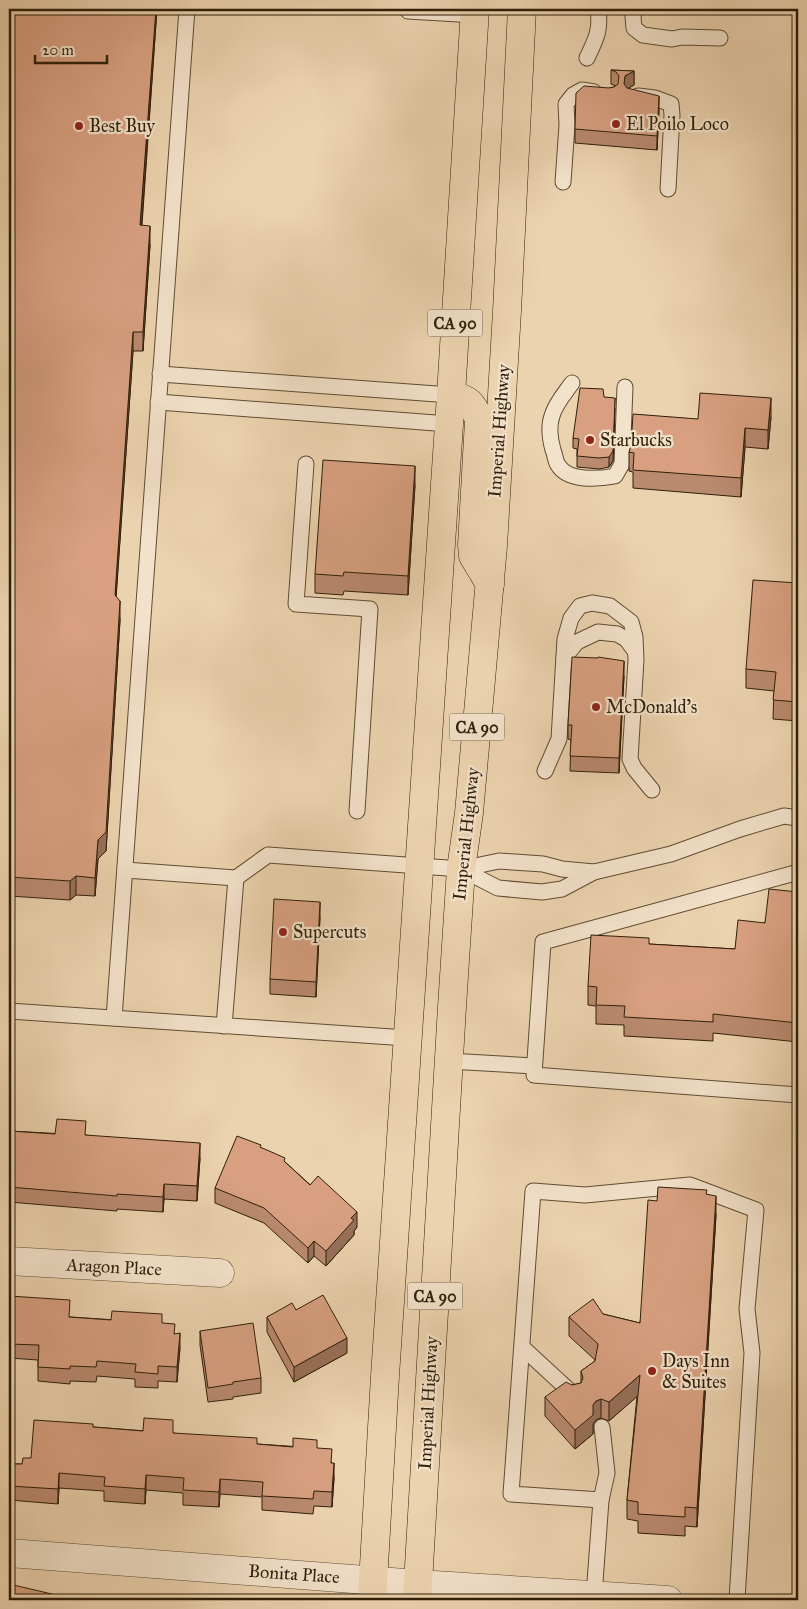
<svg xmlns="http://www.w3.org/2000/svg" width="807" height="1609" font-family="'IM FELL Great Primer',serif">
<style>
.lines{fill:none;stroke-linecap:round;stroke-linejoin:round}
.lane-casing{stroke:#5e4c32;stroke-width:17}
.street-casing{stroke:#5e4c32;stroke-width:29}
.primary-casing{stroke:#2f1f08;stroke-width:29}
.lane{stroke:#f3e2cb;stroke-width:15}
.street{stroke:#f3e2cb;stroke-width:28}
.primary{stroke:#ecd3af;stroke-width:28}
.wall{fill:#ba8a6f;stroke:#2f1f08}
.shaded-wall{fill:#97705a;stroke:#2f1f08}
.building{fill:#d8a081;stroke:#2f1f08}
.poi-dot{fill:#8f2418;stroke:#f3e2cb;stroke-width:2}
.labels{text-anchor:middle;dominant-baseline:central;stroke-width:4.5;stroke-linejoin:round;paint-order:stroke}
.shield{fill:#f3e2cb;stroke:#6a5a42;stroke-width:1}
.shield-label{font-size:16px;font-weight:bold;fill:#2f1f08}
.poi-label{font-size:18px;fill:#2f1f08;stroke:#f3e2cb;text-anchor:start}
.street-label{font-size:18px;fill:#2f1f08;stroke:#f3e2cb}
</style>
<rect width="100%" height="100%" fill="#ecd3af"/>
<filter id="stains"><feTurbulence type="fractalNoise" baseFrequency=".004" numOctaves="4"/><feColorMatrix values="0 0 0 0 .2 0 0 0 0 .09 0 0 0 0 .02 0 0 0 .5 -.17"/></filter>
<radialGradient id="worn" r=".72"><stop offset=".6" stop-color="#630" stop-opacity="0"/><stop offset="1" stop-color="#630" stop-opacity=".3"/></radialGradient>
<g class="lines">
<!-- lane casing -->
<g class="lane-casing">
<g id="lane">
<polyline points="408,9 408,11 475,15"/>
<polyline points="635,9 633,17 634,28 643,35 672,39 682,37 720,38"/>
<path d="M587,58C596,39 601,30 598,9"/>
<polyline points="638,96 655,98 671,104 672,115 668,189"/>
<polyline points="563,182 567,125 566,104 573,95 582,90 594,92"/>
<polyline points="160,374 451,395"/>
<path d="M572,383C565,393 555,404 552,416C548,427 550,439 553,450C555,454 555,461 558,465C568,482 599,479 615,476L622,464L625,387"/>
<polyline points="158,402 449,424"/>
<polyline points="306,464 296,604 370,609 357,811"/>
<polyline points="564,658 577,642 598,632 617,634 626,639 635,651"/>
<polyline points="545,771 559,739 565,639 571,618 580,606 592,603 610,606 631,622 635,637 636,660 630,759 634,768 652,790"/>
<polyline points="461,869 498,888 542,892 562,889 594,872 671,854 740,829 784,816 798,818"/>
<polyline points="125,870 236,878 268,855 461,869 499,861 543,864 562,869 594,872"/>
<polyline points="798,873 795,873 543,942 534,1075 798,1095"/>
<polyline points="9,1011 407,1038"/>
<polyline points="114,1018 187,9"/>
<polyline points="224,1026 236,878"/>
<polyline points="449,1061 534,1066"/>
<polyline points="522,1347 574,1395"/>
<polyline points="601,1500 607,1473 602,1427"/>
<polyline points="594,1596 601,1500 511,1494 533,1191 585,1195 690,1185 756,1210 747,1309 752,1353 737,1600"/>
</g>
</g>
<!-- street casing -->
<g class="street-casing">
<g id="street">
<polyline points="9,1261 220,1273"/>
<polyline points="9,1553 418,1584 668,1600"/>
</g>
</g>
<!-- primary casing -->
<g class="primary-casing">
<g id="primary">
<path d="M451,395C468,399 473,403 479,420L472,545L473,556L490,584"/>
<polyline points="372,1600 385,1376 451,395 475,9"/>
<polyline points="417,1600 452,1007 461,869 469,813 493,546 507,311 522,9"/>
</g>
</g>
<!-- lane -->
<use href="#lane" class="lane"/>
<!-- street -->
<use href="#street" class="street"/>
<!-- primary -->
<use href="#primary" class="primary"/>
</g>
<!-- wall -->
<g class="wall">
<polygon points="9,9 157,9 142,225 150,245 143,351 133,351 116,596 120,620 106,851 98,859 95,896 76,895 70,900 9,896"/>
<polygon points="611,70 634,71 634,85 628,88 659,110 657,150 575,143 575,129 609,88 614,87 616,86 611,84"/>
<polygon points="604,397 615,408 613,461 609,467 599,469 577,467 577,449 573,448 573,438"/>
<polygon points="771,417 768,449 745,447 741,497 633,488 633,472 629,471 629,452 698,419"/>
<polygon points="415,485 408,595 344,591 343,595 315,593 315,574"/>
<polygon points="798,583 798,721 773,719 774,691 746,688 746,669"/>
<polygon points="624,676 619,773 570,771 571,740 568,739 568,725"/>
<polygon points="798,892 798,1042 713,1033 713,1041 624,1036 624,1025 596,1024 596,1006 588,1005 588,986 649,944 735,949"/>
<polygon points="320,917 316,997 270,994 270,979"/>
<polygon points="9,1131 86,1135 200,1158 197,1201 164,1199 163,1212 117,1209 117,1211 9,1202"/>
<polygon points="261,1148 285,1162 357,1227 354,1231 354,1235 326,1266 314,1256 308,1263 264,1223 215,1203 215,1188"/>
<polygon points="707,1194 716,1215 697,1527 685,1526 685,1536 638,1533 638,1521 627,1519 627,1500 637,1396 609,1421 601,1418 596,1420 593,1424 593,1434 575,1449 545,1416 545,1397 572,1385 581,1383 581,1371 595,1361 595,1360 569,1336 569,1317 603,1314 640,1323 657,1201"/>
<polygon points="9,1296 70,1317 162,1323 175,1334 180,1348 177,1382 158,1381 158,1388 135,1387 135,1379 97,1376 96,1382 70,1381 70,1384 38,1381 38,1360 9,1358"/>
<polygon points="296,1310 347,1353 294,1382 267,1332 267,1317"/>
<polygon points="200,1331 261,1378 261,1393 233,1397 233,1399 208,1402 200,1345"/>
<polygon points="93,1427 173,1433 257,1444 317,1448 332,1463 334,1478 332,1507 314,1506 313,1514 262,1510 262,1497 220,1494 219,1507 183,1505 183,1493 146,1490 145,1504 104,1501 104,1491 59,1488 58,1504 9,1500 9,1464 22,1464 31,1458"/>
</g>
<!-- shaded-wall -->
<g class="shaded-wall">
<polygon points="156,9 157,9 140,244 140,225"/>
<polygon points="634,71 634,85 625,90 624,84 625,76"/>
<polygon points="659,96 659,110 657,150 657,136"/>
<polygon points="150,226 150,245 143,351 143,332"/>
<polygon points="133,332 133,351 115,614 115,595"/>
<polygon points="615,398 613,461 609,467 609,457"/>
<polygon points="771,398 771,417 768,449 768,430"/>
<polygon points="745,428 745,447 741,497 741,478"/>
<polygon points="415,466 415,485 408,595 408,576"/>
<polygon points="120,601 120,620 106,851 98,859 95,896 95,878 98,840"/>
<polygon points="624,661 624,676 619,773 619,758"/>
<polygon points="76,876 76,895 70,900 70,881"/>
<polygon points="320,902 320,917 316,997 316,982"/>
<polygon points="200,1143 200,1158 197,1201 197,1186"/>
<polygon points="164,1184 164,1199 163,1212 163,1197"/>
<polygon points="716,1196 716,1215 697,1527 697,1508"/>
<polygon points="357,1212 357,1227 354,1231 354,1235 326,1266 326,1251 351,1218"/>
<polygon points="314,1241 314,1256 308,1263 308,1248"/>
<polygon points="180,1333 180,1348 177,1382 177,1367"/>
<polygon points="347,1338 347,1353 294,1382 294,1367"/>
<polygon points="640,1375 640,1394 609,1421 609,1402"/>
<polygon points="601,1399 601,1418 596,1420 593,1424 593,1434 575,1449 575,1430 596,1401"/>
<polygon points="334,1463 334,1478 332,1507 332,1492"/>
<polygon points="59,1473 59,1488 58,1504 58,1489"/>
<polygon points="146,1475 146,1490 145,1504 145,1489"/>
<polygon points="220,1479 220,1494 219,1507 219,1492"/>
</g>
<!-- building -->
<g class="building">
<polygon points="9,9 156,9 140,225 150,226 143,332 133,332 115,595 120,601 106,832 98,840 95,878 76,876 70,881 9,877"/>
<polygon points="611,70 634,71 625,76 624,84 627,88 659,96 657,136 575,129 576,93 584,86 609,88 614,87 618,84 619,76 616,72"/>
<polygon points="580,388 603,389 604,397 615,398 613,451 609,457 599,458 577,456 579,439 573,438"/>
<polygon points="700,393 771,398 768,430 745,428 741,478 633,470 634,453 629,452 631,445 633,414 698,419"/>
<polygon points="323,460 415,466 408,576 344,572 343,576 315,574"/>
<polygon points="753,580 798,583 798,702 773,700 776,672 746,669"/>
<polygon points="572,657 598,658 598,657 624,661 619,758 570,756 572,725 568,725"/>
<polygon points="769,889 798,892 798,1023 713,1014 713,1022 624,1017 625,1006 596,1005 597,987 588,986 591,935 649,938 649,944 735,949 738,920 765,923"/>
<polygon points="274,899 320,902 316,982 270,979"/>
<polygon points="57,1119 86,1121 85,1135 200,1143 197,1186 164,1184 163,1197 117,1194 117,1196 9,1187 9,1131 55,1134"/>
<polygon points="237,1136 261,1145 260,1147 285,1158 284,1161 310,1185 318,1176 357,1212 351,1218 354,1220 326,1251 314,1241 308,1248 264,1208 215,1188"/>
<polygon points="658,1187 707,1190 706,1194 716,1196 697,1508 685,1507 685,1517 638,1514 638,1502 627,1500 640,1375 609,1402 601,1399 596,1401 593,1405 593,1415 575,1430 545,1397 566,1382 572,1385 581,1383 583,1378 581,1371 595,1361 598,1344 569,1317 593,1299 603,1314 640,1323 648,1200 657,1201"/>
<polygon points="323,1295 347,1338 294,1367 267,1317 292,1303 296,1310"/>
<polygon points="9,1296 70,1300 69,1317 111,1320 112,1311 162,1314 162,1323 175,1324 174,1334 180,1333 177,1367 158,1366 158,1374 135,1372 136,1364 97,1361 96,1367 70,1366 70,1369 38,1367 39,1345 9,1344"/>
<polygon points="253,1323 261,1378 233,1382 233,1384 208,1388 200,1331"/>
<polygon points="144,1418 173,1420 173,1433 257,1438 257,1444 293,1447 293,1438 317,1440 317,1448 332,1449 331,1463 334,1463 332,1492 314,1491 313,1499 262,1496 263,1482 220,1479 219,1492 183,1490 184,1478 146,1475 145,1489 104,1486 105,1477 59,1473 58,1489 9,1486 9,1464 22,1464 23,1458 31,1458 34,1420 93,1424 93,1427 143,1431"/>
<polygon points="9,1584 69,1598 68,1600 9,1600"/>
</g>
<!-- markers -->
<g class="poi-dot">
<circle cx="616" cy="124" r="5"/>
<circle cx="79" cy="126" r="5"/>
<circle cx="590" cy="440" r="5"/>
<circle cx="596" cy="707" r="5"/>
<circle cx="283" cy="932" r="5"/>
<circle cx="652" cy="1371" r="5"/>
</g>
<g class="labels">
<!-- shield labels -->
<g class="shield">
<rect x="427.5" y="309.5" width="55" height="27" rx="4"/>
<rect x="449.5" y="713.5" width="55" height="27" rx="4"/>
<rect x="407.5" y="1282.5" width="55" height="27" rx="4"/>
</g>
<g class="shield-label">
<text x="455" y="323">CA 90</text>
<text x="477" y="727">CA 90</text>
<text x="435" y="1296">CA 90</text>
</g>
<!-- poi labels -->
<g class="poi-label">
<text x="626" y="124">El Poilo Loco</text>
<text x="89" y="126">Best Buy</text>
<text x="600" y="440">Starbucks</text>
<text x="606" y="707">McDonald's</text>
<text x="293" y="932">Supercuts</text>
<text x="662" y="1361">Days Inn<tspan x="662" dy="21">&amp; Suites</tspan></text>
</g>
<!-- street labels -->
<g class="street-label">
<text transform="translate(499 431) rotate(-86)">Imperial Highway</text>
<text transform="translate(466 834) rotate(-84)">Imperial Highway</text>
<text transform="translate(114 1267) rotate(3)">Aragon Place</text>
<text transform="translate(428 1403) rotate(-87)">Imperial Highway</text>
<text transform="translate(294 1574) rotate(4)">Bonita Place</text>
</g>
</g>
<!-- margin -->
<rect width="807" height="1609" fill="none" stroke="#ecd3af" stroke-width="30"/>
<rect x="10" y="10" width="787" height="1589" fill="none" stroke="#2f1f08" stroke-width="2.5"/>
<rect x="15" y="15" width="777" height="1579" fill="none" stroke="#2f1f08"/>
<!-- scale -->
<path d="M35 55v8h72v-8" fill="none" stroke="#2f1f08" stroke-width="2.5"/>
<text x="42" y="55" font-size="15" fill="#2f1f08" stroke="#f3e2cb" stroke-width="4" paint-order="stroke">20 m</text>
<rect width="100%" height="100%" filter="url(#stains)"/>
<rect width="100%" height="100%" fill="url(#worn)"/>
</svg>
